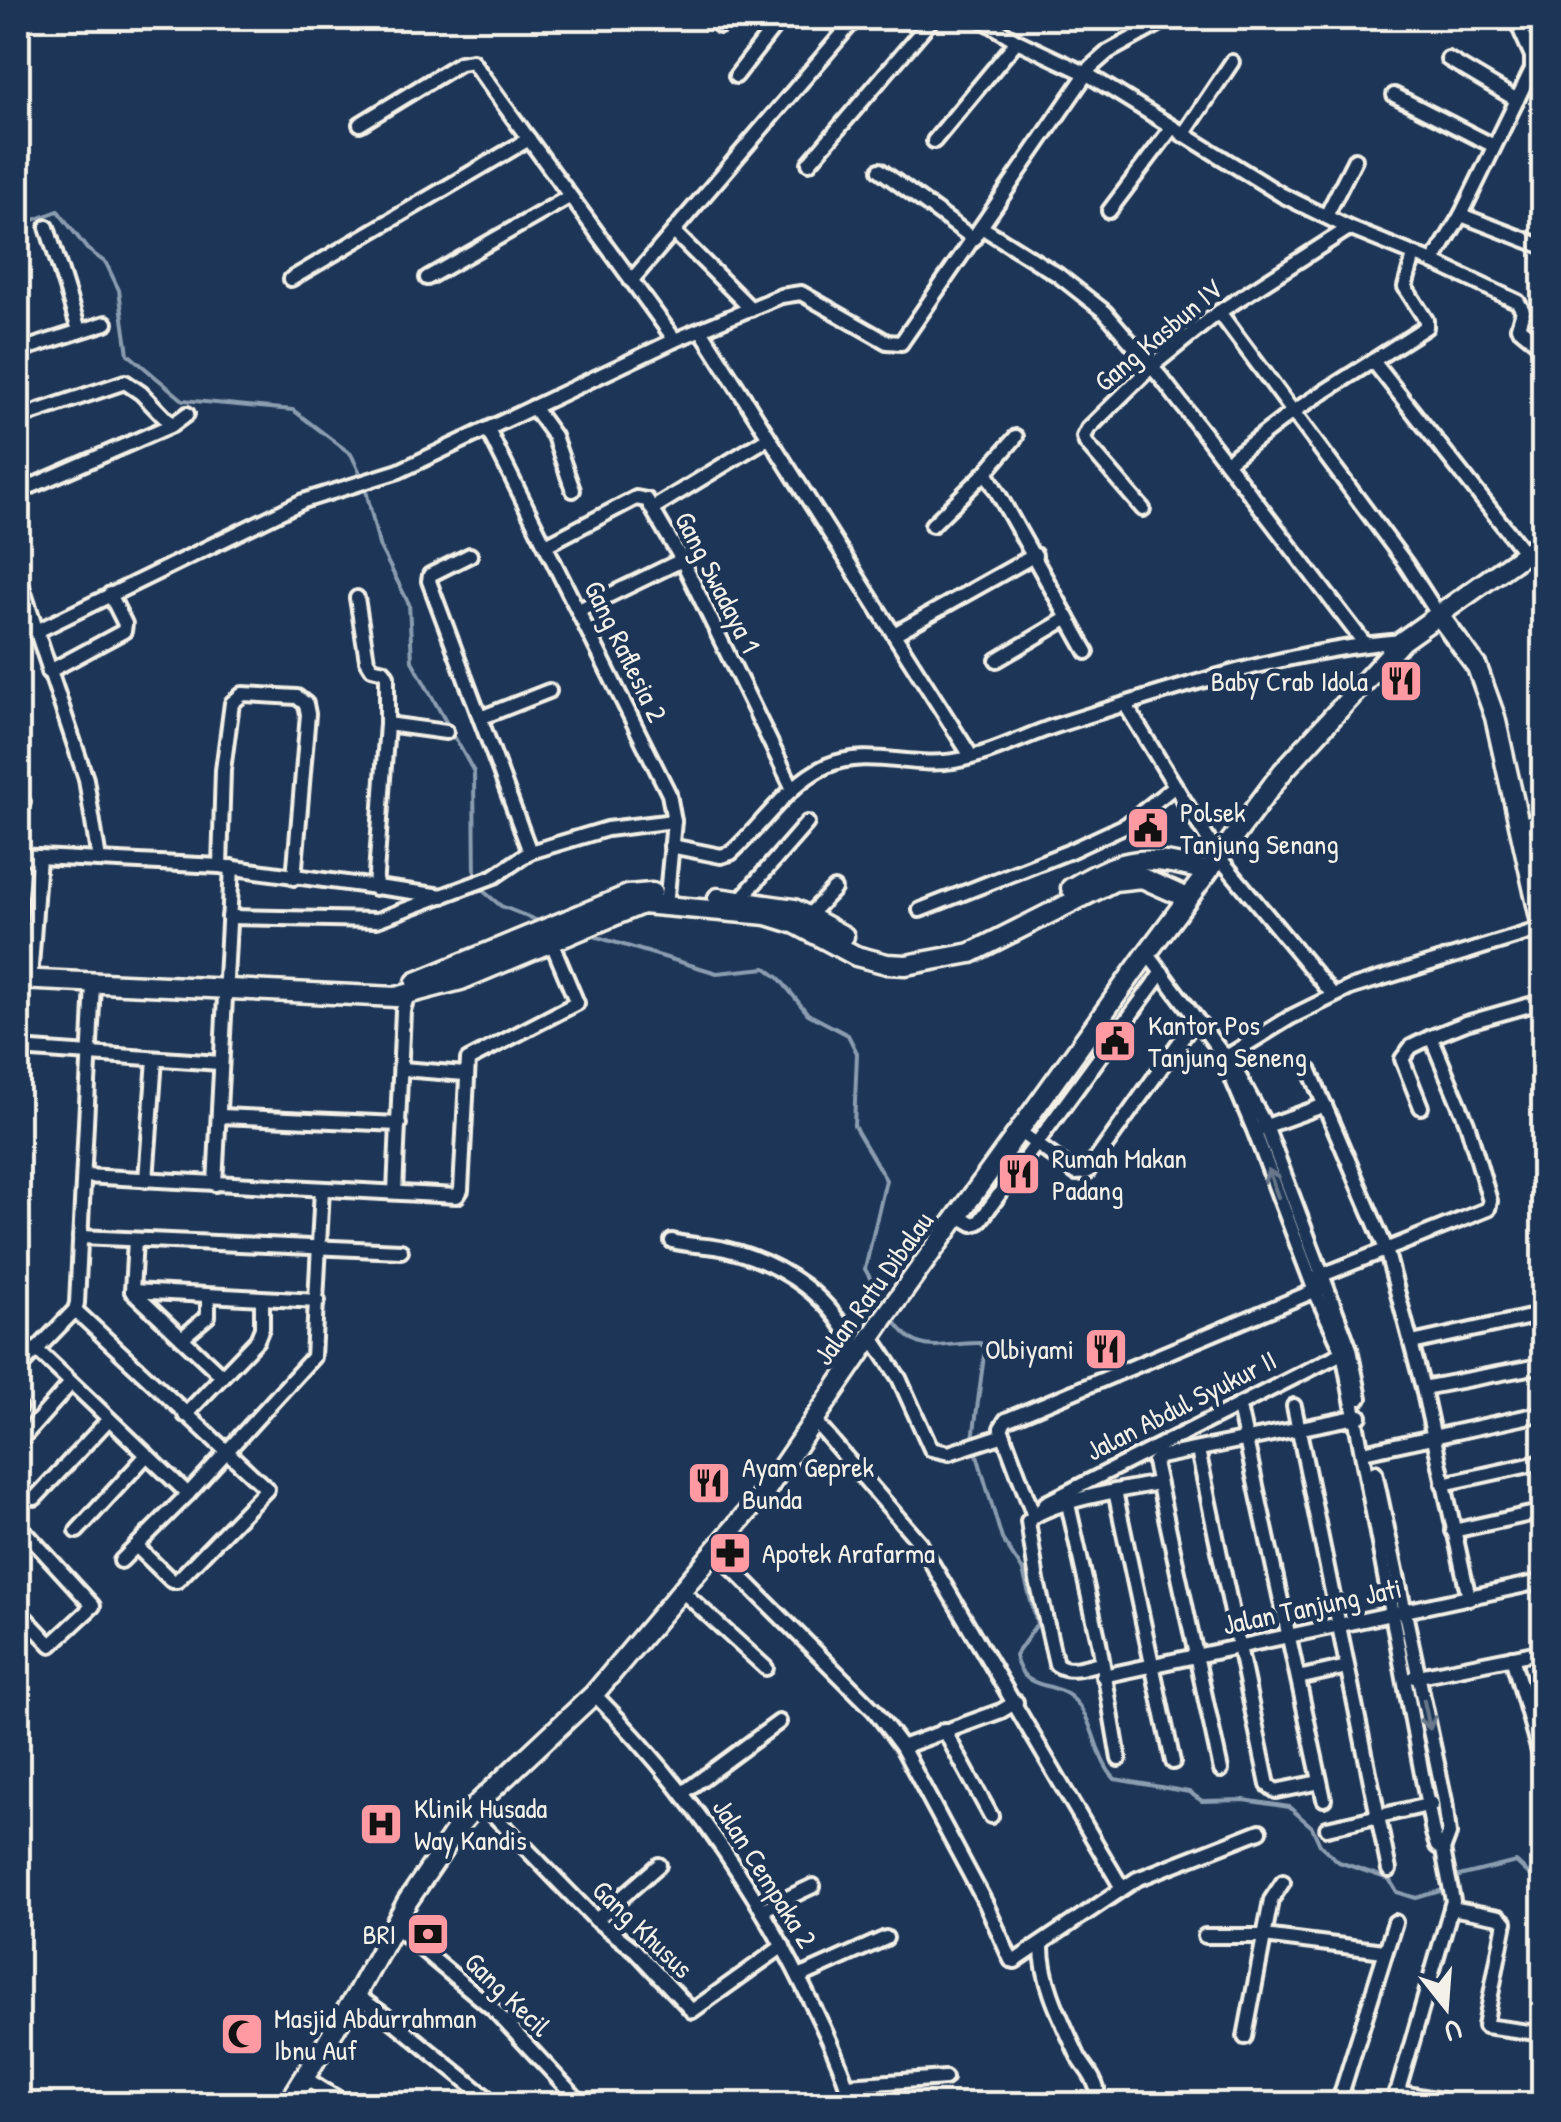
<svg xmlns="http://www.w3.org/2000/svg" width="1561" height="2122" font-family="'Patrick Hand',sans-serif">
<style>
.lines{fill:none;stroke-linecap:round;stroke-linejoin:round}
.stream{stroke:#8b9db0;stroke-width:4}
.street-casing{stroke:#f4f1e8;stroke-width:20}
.secondary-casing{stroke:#f4f1e8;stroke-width:25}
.street{stroke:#1d3557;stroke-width:12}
.secondary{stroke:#1d3557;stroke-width:18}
.oneway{stroke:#68778a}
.labels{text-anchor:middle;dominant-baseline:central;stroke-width:9;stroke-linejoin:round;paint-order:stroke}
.street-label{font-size:28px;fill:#f4f1e8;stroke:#1d3557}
.poi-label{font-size:28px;fill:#f4f1e8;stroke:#1d3557;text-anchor:start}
</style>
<rect width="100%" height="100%" fill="#1d3557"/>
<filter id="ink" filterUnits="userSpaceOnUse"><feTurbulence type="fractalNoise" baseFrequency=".01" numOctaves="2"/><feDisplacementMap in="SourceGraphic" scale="20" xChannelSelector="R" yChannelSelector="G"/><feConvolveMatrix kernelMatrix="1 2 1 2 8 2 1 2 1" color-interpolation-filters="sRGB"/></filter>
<g filter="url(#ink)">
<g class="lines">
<!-- stream -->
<g class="stream">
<polyline points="18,226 58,211 87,249 106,263 119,290 128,354 183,400 293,410 351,454 362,477"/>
<polyline points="365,486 379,545 409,604 412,661 474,772 475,884 501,906 541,922"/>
<polyline points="587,934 717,973 766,968 779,978 808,1014 848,1035 857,1053 854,1126 886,1180 865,1269 885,1305"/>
<path d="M892,1317C919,1360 939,1342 980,1343L985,1348L973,1439"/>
<path d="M975,1448L1002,1539L1023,1571L1037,1624L1015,1656C1023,1692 1050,1680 1070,1696C1096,1718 1093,1756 1115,1779L1189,1792L1202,1801L1244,1800L1289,1807L1312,1827L1320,1845L1339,1862L1389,1879L1397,1892L1416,1898L1447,1889"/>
<polyline points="1452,1881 1455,1877 1516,1862 1544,1888"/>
</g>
<!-- street casing -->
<g class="street-casing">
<g id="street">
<polyline points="980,18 1017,41 1087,74 1282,195 1349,228 1433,262 1461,215 1532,69 1532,56 1515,18"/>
<polyline points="720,26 725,18"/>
<polyline points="1448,59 1517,100"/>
<polyline points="736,76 781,18"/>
<polyline points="1394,95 1494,146"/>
<polyline points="360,124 460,63 472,61 675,340"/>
<polyline points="1183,135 1232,62"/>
<polyline points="934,141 1017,41"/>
<polyline points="809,163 933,18"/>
<polyline points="880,170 974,239"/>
<polyline points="1109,211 1171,129"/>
<polyline points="1461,215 1544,247"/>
<polyline points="1326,216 1355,159"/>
<polyline points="47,227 79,330"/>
<polyline points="983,228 1058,275 1105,312 1163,380 1365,644"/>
<polyline points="675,233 751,309"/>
<polyline points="1433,262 1518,302 1523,311 1518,327 1544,348"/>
<polyline points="427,278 569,197"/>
<polyline points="291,279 529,139"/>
<polyline points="631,281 856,18"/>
<polyline points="1219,312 1406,564 1438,614"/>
<polyline points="701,330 971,756"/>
<polyline points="18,351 106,323"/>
<polyline points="1373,361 1525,553"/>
<polyline points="533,407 554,436 573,490"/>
<polyline points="18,418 125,382 141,393 172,425"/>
<polyline points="488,430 669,794 674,821 666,906"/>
<polyline points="1227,462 1291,413 1426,327 1426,320 1405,287 1414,255"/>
<polyline points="986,472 1087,652"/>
<polyline points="18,492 172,425 187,414"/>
<polyline points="653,508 768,438"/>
<polyline points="1143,509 1086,443 1084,437 1088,429 1152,366 1219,312 1349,228"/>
<polyline points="932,525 986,472 1016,437"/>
<polyline points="546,545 636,498 647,500 682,560 793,789"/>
<polyline points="470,555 430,575 429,581 530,852"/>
<polyline points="18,575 86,779 99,860"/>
<polyline points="357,598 367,660 372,668 384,671 387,676 387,724 375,888"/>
<polyline points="579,610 682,560"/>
<polyline points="35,632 303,501 399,471 675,340 781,296 801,293 887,342 901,343 1091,67 1108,52 1170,18"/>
<polyline points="896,633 1035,555"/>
<polyline points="997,660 1068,618"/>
<polyline points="48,672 124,631 125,624 110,594"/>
<polyline points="1125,704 1218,856 1333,995"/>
<polyline points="480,718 549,691"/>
<polyline points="387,724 446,732"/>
<polyline points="18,803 23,802"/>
<polyline points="1517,826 1544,818"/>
<path d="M671,846L721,856L731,853C763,825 786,785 826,766C867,748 912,768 954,761C989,755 1022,737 1055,726C1167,691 1285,650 1402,641"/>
<polyline points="18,856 220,866 443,896"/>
<polyline points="220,866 223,770 232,703 243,694 297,697 306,704 308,714 294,878"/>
<polyline points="740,900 807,823"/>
<polyline points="920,910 1068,852 1126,825 1175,786"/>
<polyline points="808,916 834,889"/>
<polyline points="229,917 377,920 495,876 530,852 607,829 674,821"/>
<polyline points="1147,953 1221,1052 1228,1056 1266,1126 1350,1349 1360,1398"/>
<polyline points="30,980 39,857"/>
<polyline points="18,1049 220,1063"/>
<polyline points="1221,1052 1254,1130 1315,1291 1343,1352 1433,1833 1437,1846 1443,1850 1453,1901 1394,2104"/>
<polyline points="1223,1059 1291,1017 1350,988 1541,929"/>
<polyline points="402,1069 465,1074"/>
<polyline points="1310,1071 1386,1249 1423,1388 1469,1598"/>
<polyline points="1421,1107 1402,1059 1411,1047 1431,1037"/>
<polyline points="220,1116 399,1124"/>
<polyline points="1261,1128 1325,1105"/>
<polyline points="1020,1132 1076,1173 1087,1172 1196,1019"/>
<polyline points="84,1176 457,1196 461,1190 468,1060 577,1003 551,941"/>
<polyline points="146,1180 155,1059"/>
<polyline points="215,1184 232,867"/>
<polyline points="395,1192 403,1010 409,991"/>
<polyline points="959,1216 973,1224 979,1222 1162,972"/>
<polyline points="80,1237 401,1251"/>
<polyline points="135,1240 132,1291 222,1376"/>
<path d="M672,1241C690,1246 708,1245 725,1249C783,1263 835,1298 858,1356"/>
<polyline points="1315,1278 1488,1209 1490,1201 1467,1123 1431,1037 1466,1023 1544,1001"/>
<polyline points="132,1291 318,1301"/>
<polyline points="75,1310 267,1489 177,1581 172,1581 136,1546"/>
<polyline points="871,1336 899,1378 931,1449 949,1453 1004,1435"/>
<polyline points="182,1338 208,1316 208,1296"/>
<polyline points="1412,1343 1544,1314"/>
<polyline points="36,1349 188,1494"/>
<polyline points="18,1369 75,1310 77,1303 93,984"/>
<polyline points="1423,1388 1544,1365"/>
<polyline points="18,1406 19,1408"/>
<polyline points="1294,1406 1389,1870"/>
<polyline points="1240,1412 1324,1799"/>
<polyline points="185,1415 257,1340 262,1328 262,1299"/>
<polyline points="812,1418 920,1543 1122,1888"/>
<polyline points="18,1443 71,1383"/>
<polyline points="1198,1450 1268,1785 1276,1791 1320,1782"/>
<polyline points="1363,1452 1544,1413"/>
<polyline points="1375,1472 1445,1801 1449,1834 1443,1850"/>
<polyline points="1443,1484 1543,1462"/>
<polyline points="1115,1491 1173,1762"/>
<polyline points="35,1498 109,1419"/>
<polyline points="1068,1504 1099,1642 1119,1759"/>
<polyline points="1040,1512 1046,1503 1348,1350"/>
<polyline points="1034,1516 1001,1428 1006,1420 1319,1289"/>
<polyline points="18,1524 93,1606 51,1645 18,1610"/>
<polyline points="77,1531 147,1455"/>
<polyline points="1453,1531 1544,1511"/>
<polyline points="715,1551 874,1710 902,1747 986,1904 1011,1960 1015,1961 1137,1879 1260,1831"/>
<polyline points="121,1561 188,1494 313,1357 322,1189"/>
<polyline points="681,1590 766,1668"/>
<polyline points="1512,1657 1544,1769"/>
<path d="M1101,1663C1086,1666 1069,1674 1056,1664L1037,1581L1028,1521C1049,1501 1127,1489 1158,1483"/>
<polyline points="1103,1676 1544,1581"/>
<polyline points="1414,1677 1544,1651"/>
<polyline points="1298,1678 1347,1667"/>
<path d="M594,1694C681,1781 752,1881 806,1992C824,2029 842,2064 852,2104"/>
<polyline points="944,1730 991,1816"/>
<polyline points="902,1747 1001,1711 1016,1702"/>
<polyline points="1221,1770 1154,1462 1160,1457 1360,1416"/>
<polyline points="684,1792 779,1722"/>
<polyline points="480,1801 596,1920 635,1950 692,2011 783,1946"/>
<polyline points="1327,1828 1432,1804"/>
<polyline points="1451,1908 1499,1917 1505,1922 1485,2026 1544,2034"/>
<polyline points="762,1910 813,1886"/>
<polyline points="596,1920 659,1865"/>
<polyline points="394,1926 492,2008 582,2104"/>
<polyline points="1205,1936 1264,1936 1384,1951"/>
<path d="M1042,1944C1041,1981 1063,2023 1078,2056C1084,2068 1092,2072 1097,2089"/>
<polyline points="799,1977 886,1938"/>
<polyline points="356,1995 394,2022 495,2104"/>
<polyline points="1245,2037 1271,1900 1283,1882"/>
<polyline points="305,2078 346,2104"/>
<polyline points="847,2085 945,2078"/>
<polyline points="1396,2092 1466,2104"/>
<polyline points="1191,2104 1203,2104"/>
<polyline points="1338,2104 1395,1922"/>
</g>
</g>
<!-- secondary casing -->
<g class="secondary-casing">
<g id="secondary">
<polyline points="1438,614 1477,667 1495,717 1544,936"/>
<path d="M1071,888C1128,855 1144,855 1207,871"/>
<polyline points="718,898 794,909 844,936"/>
<polyline points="18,979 396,997 461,980 642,904 767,915 796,924 856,956 887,964 906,965 971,953 1114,881 1142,878 1187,898"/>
<polyline points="416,982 628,895 652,893"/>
<polyline points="288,2104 356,1995 407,1902 461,1823 480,1801 594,1694 767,1489 884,1318 1147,953 1283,771 1402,641 1544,540"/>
</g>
</g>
<!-- street -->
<use href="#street" class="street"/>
<!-- secondary -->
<use href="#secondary" class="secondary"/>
</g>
<!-- one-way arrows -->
<defs><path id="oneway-shaft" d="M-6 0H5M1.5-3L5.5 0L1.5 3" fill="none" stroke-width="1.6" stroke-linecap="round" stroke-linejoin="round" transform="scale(2.5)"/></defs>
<g class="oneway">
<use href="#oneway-shaft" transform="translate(1273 1183) rotate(-110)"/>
<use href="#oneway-shaft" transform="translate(1427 1715) rotate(78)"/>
</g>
</g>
<!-- icons -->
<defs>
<g id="restaurant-square" transform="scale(2.25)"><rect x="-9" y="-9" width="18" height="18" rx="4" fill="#ff9aa2" stroke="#1d3557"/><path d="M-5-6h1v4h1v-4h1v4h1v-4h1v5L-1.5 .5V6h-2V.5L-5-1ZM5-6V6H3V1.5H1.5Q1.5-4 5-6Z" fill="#111"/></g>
<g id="civic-square" transform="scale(2.25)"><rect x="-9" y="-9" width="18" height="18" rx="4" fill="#ff9aa2" stroke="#1d3557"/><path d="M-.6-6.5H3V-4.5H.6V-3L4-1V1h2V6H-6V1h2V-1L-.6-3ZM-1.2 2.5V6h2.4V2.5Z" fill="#111"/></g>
<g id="pharmacy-square" transform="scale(2.25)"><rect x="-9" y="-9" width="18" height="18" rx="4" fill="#ff9aa2" stroke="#1d3557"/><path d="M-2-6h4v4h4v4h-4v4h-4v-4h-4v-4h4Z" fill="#111"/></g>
<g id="hospital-square" transform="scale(2.25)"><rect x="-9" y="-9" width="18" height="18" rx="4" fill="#ff9aa2" stroke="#1d3557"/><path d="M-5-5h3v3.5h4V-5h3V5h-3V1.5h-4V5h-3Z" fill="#111"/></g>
<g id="bank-square" transform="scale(2.25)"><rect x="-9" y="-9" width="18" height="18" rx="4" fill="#ff9aa2" stroke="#1d3557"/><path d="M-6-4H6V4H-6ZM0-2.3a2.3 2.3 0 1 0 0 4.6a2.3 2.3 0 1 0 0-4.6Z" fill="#111"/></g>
<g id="mosque-square" transform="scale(2.25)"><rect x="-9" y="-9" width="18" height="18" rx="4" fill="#ff9aa2" stroke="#1d3557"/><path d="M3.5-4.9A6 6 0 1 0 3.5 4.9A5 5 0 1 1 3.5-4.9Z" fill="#111"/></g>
</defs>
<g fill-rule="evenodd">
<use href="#restaurant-square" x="1401" y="681"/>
<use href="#civic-square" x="1148" y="828"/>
<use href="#civic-square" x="1115" y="1041"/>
<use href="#restaurant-square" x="1019" y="1174"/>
<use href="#restaurant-square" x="1106" y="1349"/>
<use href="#restaurant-square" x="709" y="1483"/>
<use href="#pharmacy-square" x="730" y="1553"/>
<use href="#hospital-square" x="381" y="1824"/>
<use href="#bank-square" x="428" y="1934"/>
<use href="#mosque-square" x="242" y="2034"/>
</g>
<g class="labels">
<!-- street labels -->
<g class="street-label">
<text transform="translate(1158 335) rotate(-40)">Gang Kasbun IV</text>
<text transform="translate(718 582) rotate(63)">Gang Swadaya 1</text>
<text transform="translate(626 651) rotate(64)">Gang Raflesia 2</text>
<text transform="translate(873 1288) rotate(-54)">Jalan Ratu Dibalau</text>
<text transform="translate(1181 1405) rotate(-27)">Jalan Abdul Syukur II</text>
<text transform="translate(1312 1606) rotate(-12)">Jalan Tanjung Jati</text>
<text transform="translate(765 1873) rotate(58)">Jalan Cempaka 2</text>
<text transform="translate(643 1929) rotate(44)">Gang Khusus</text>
<text transform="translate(508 1994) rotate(44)">Gang Kecil</text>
</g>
<!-- poi labels -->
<g class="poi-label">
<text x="1368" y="681" text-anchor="end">Baby Crab Idola</text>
<text x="1180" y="812">Polsek<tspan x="1180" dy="32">Tanjung Senang</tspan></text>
<text x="1148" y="1025">Kantor Pos<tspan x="1148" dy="32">Tanjung Seneng</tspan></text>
<text x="1052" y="1158">Rumah Makan<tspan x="1052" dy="32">Padang</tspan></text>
<text x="1074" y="1349" text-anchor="end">Olbiyami</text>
<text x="742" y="1467">Ayam Geprek<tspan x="742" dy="32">Bunda</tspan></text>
<text x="762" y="1553">Apotek Arafarma</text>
<text x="414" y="1808">Klinik Husada<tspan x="414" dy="32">Way Kandis</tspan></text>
<text x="396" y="1934" text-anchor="end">BRI</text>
<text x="274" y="2018">Masjid Abdurrahman<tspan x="274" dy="32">Ibnu Auf</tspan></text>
</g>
</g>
<!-- margin -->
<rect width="1561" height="2122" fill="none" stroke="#1d3557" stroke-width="60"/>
<rect x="30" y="30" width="1501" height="2062" fill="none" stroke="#f4f1e8" stroke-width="4" filter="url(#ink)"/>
<!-- north arrow -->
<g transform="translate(1446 2007) rotate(163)" stroke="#1d3557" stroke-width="8" paint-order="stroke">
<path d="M0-8L18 38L0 25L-18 38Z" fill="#f4f1e8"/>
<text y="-15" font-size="28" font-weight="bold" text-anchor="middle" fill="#f4f1e8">U</text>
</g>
</svg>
